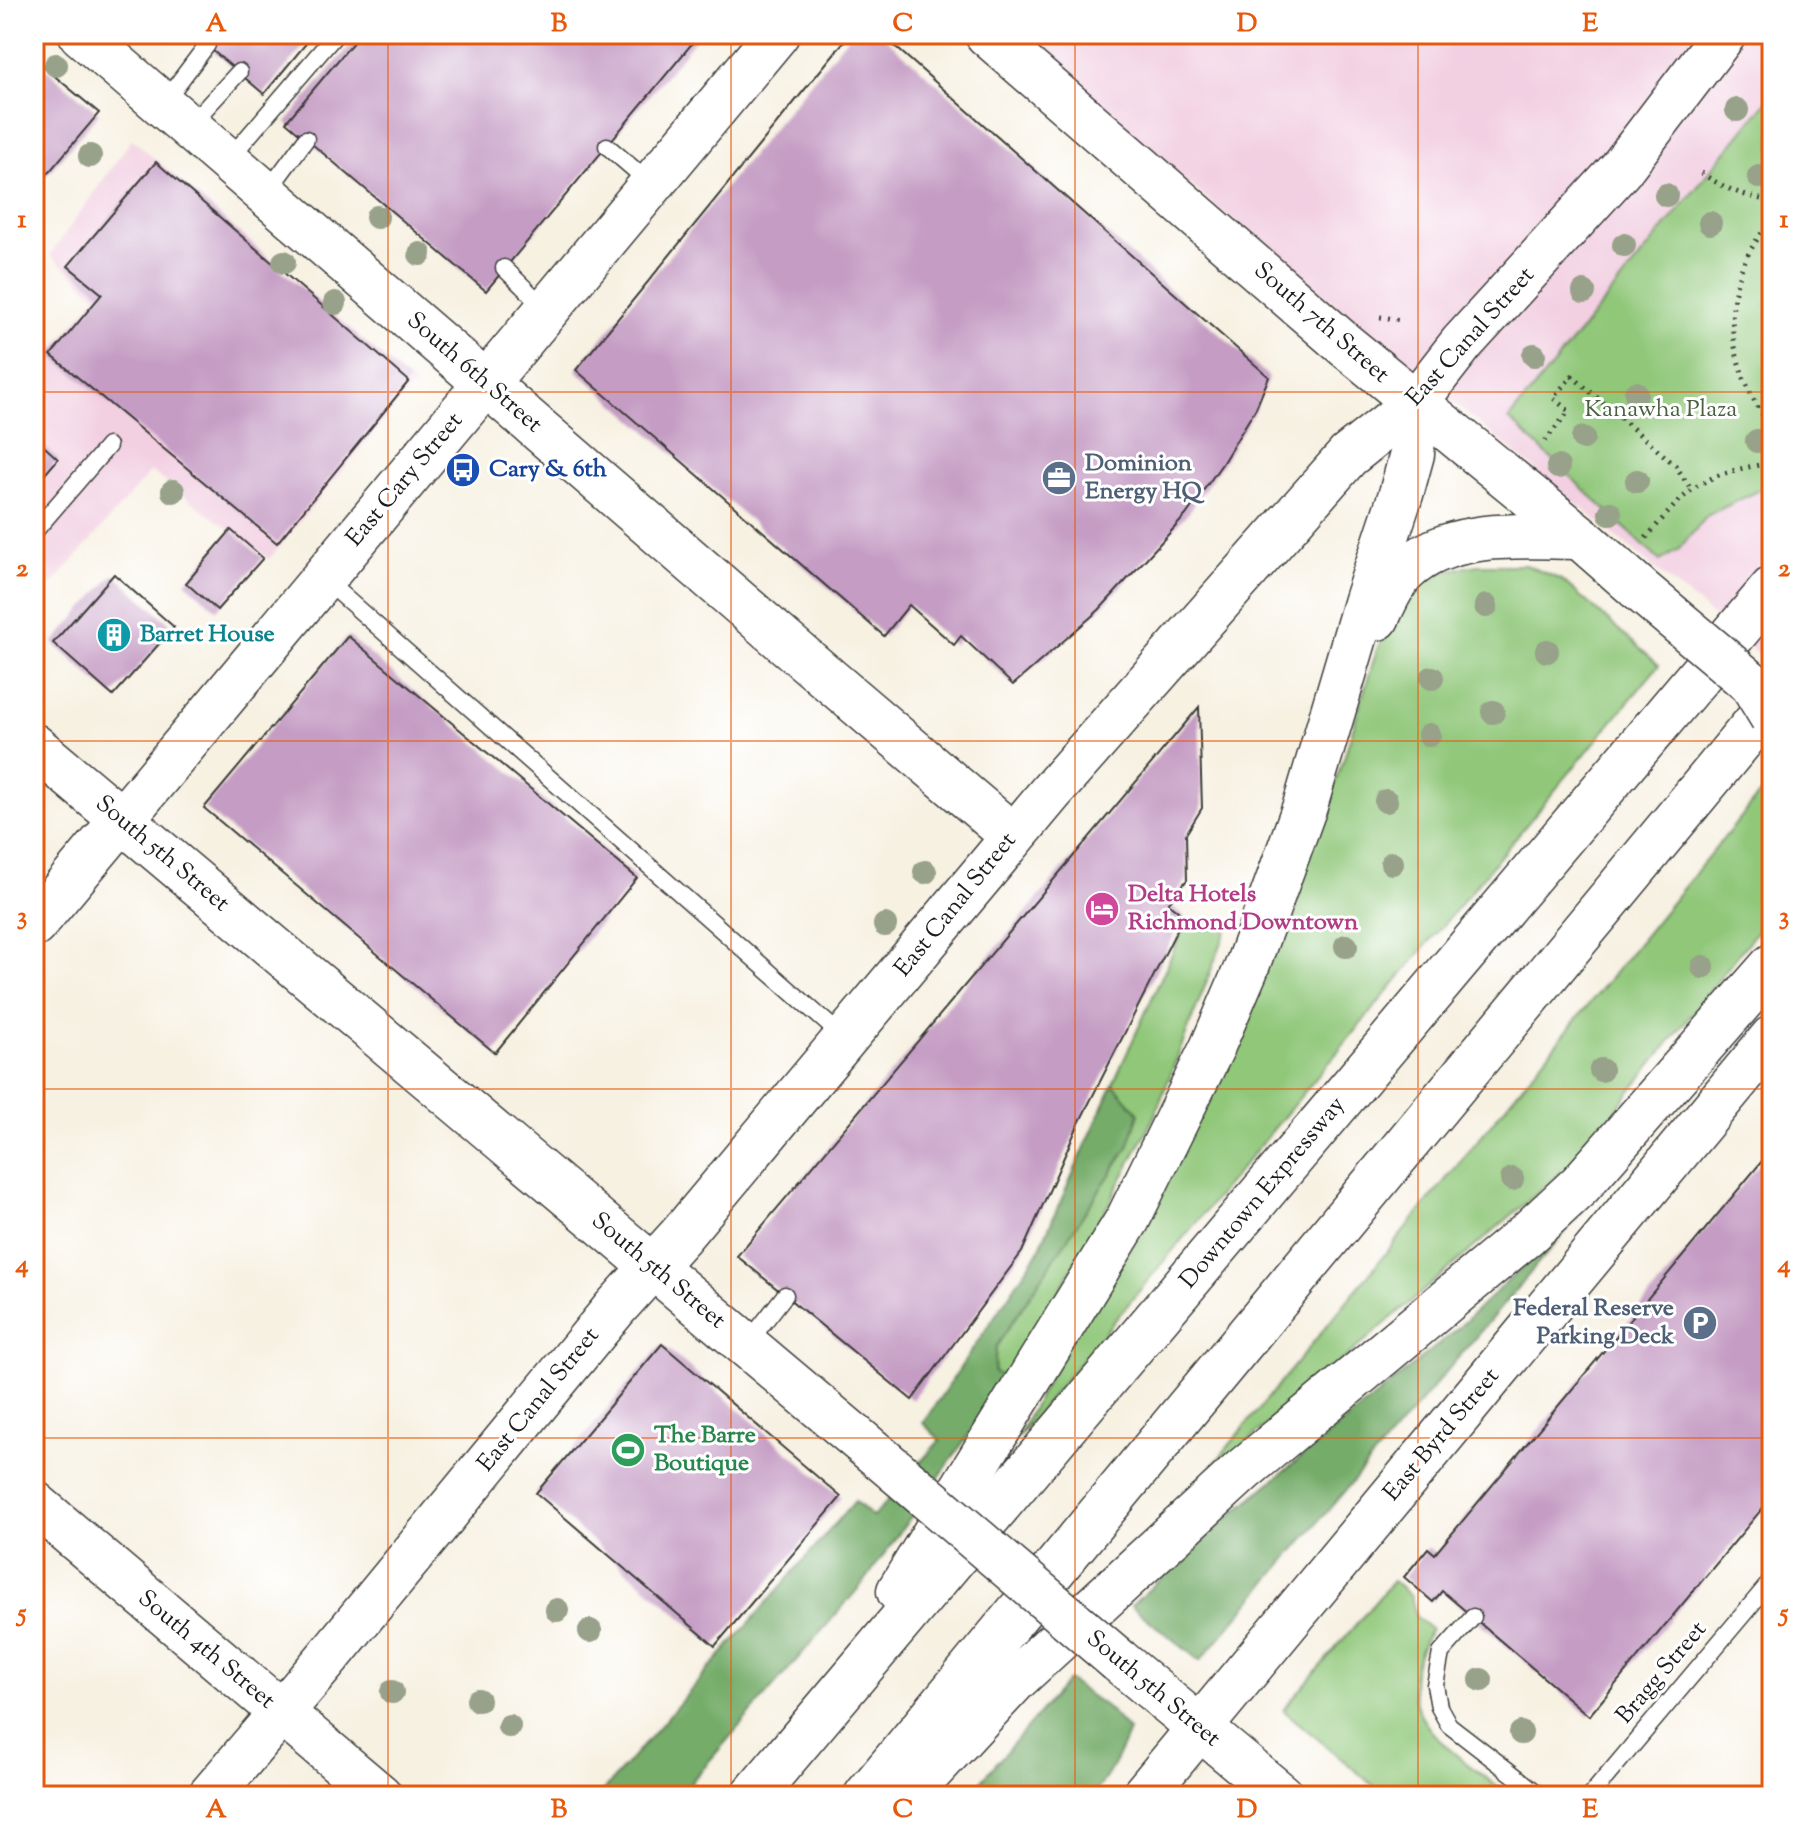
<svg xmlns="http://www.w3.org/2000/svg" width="1806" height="1830" font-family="'Sorts Mill Goudy',serif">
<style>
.built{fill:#f2cfe1}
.green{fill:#90c779;stroke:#56724a;stroke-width:2}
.forest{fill:#74ac69;stroke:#486442;stroke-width:2}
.building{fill:#c59cc4}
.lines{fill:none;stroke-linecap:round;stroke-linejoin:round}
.lane-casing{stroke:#3d3c3a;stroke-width:19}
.secondary-casing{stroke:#3d3c3a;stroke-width:47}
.primary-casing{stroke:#3d3c3a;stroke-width:47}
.highway-casing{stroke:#3d3c3a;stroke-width:47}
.path{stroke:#3d3c3a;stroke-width:5;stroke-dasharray:2 6;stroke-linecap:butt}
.lane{stroke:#fff;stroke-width:16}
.secondary{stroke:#fff;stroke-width:44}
.primary{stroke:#fff;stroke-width:44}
.highway{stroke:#fff;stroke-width:44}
.secondary-bridge-casing{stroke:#3d3c3a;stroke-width:47;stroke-linecap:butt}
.highway-bridge-casing{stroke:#3d3c3a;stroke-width:47;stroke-linecap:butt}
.secondary-bridge{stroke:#fff;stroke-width:44}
.highway-bridge{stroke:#fff;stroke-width:44}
.tree{fill:#98a189}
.grid{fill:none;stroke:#e8590c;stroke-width:2;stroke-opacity:0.55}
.labels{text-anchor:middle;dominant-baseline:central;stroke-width:6;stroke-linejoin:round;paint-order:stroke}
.street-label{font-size:24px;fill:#1c1c1c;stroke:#fff}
.park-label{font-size:24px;fill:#4a6041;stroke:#fff}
.service-label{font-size:24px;font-weight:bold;fill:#4e5e75;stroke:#fff;text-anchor:start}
.transit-label{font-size:24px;font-weight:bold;fill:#164399;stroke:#fff;text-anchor:start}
.culture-label{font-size:24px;font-weight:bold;fill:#0d838f;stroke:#fff;text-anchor:start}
.hotel-label{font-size:24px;font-weight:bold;fill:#b23c85;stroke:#fff;text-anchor:start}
.leisure-label{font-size:24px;font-weight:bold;fill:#27864d;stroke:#fff;text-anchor:start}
.neatline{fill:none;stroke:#e8590c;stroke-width:3}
.grid-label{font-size:26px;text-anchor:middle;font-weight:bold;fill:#e8590c}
</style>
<rect width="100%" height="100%" fill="#fff"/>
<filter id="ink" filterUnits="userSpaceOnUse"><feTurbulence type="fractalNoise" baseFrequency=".0125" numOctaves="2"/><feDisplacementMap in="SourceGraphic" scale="16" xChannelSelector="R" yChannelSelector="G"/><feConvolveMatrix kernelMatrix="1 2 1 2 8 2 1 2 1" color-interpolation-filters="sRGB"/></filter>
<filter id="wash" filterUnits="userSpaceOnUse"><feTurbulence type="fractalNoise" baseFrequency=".006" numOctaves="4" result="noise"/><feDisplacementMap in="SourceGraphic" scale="32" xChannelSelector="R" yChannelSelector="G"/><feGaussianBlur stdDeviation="1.8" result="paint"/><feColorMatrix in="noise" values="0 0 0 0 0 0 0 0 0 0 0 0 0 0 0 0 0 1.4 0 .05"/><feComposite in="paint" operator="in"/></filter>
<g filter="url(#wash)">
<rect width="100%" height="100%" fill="#f7f1e2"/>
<!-- built -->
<g class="built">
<polygon points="1007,34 1772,34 1772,665"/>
<polygon points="132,139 414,384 269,559 151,471 34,606 34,368 36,369 97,296 50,255"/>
</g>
<!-- green -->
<g class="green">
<polygon points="1772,95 1772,484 1708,515 1678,550 1660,561 1509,419"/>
<polygon points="1478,565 1526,565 1562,580 1659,665 1017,1438 1273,951 1344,758 1377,649 1392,616 1409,591 1438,572"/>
<polygon points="1772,779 1772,912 1577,1159 1197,1485"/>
<polygon points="1187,921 1229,924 1154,1117 1112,1198 1008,1380 994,1372 996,1347 1139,1113 1113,1084"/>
<path d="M1393,1581L1411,1596L1416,1617L1431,1629C1380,1717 1448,1746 1509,1796H1386L1283,1710Z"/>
</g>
<!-- forest -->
<g class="forest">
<polygon points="1113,1084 1139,1113 1128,1147 996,1347 994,1372 1008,1380 865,1581 679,1796 599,1796 855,1501 873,1517 940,1440 923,1423 1038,1252"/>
<polygon points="1589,1204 1200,1661 1131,1606 1214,1529 1457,1329"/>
<path d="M1068,1680L1106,1707L1129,1731C1120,1754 1109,1777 1092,1796H968Z"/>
</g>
<g id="blocks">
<!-- building -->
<g class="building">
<polygon points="193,34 314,34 264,94"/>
<polygon points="360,34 700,34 486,291 286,122"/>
<polygon points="850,34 881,34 1269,377 1256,408 1222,464 1186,515 1099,610 1013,685 961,636 954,645 909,605 884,636 576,370"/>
<polygon points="34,59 99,113 34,190"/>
<polygon points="156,162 409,381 277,543 51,355 102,294 68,266"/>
<polygon points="34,437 58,459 34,487"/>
<polygon points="231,530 263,558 217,610 186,583"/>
<polygon points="114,574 174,627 113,696 53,643"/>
<polygon points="348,636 637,878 495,1053 204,808"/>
<polygon points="1199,707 1202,808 1186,834 1187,880 1168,903 1184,916 1079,1123 1022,1252 912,1400 737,1256"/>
<polygon points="1772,1149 1772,1497 1589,1716 1442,1591 1433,1602 1404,1577 1428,1548 1435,1554"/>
<polygon points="662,1344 841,1497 715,1646 536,1493"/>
</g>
</g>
</g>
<g filter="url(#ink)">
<use href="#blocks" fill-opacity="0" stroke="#3d3c3a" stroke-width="2"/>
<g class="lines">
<!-- lane casing -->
<g class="lane-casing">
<g id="lane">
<polyline points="164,102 207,45"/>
<polyline points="190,125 239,72"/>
<polyline points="607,146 650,183"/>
<polyline points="228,160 336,34"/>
<polyline points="267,192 306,139"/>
<polyline points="504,268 546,309"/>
<polyline points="34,532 108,446"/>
<polyline points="325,580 844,1038"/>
<polyline points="747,1344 785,1295"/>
<polyline points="1473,1617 1441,1653 1435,1685 1439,1707 1449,1725 1541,1796"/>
<polyline points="1590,1796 1772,1580"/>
</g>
</g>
<!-- secondary casing -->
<g class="secondary-casing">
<g id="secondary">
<polyline points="81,34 785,642 1013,836"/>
<polyline points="987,34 1345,345 1580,537 1638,588"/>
<polyline points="34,746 896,1471"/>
<polyline points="34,1503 380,1796"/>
<polyline points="1119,1661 1282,1796"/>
<polyline points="210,1796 325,1661 615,1308 681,1235 1051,792 1348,456 1415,403"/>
<polyline points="1143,1796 1772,1038"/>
</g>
</g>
<!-- primary casing -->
<g class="primary-casing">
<g id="primary">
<polyline points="1415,403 1462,343 1620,170 1724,34"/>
<polyline points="34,925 777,34"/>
</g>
</g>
<!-- highway casing -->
<g class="highway-casing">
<g id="highway">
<path d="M1377,618C1385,601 1393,582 1406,570C1451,528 1523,537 1580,537"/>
<polyline points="899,1591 1128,1219 1212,1048 1246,969 1305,806 1366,600 1401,494 1412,454 1415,403"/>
<polyline points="753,1796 1772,589"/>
<polyline points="866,1796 1772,703"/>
<polyline points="902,1796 913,1790 1016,1679 1243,1470 1526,1235 1580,1185 1772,966"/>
</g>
</g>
<!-- path -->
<g class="path">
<path d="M1701,173C1724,188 1744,197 1772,201"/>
<path d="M1772,221C1729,267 1722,326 1746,383C1752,397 1761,415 1772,425"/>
<polyline points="1380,317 1402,320"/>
<polyline points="1545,441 1569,411 1553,398 1572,376 1675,465 1691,489"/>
<path d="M1646,538C1691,485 1701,474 1772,463"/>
</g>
<!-- lane -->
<use href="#lane" class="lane"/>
<!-- secondary -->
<use href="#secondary" class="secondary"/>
<!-- primary -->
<use href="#primary" class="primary"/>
<!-- highway -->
<use href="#highway" class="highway"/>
<!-- secondary-bridge casing -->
<g class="secondary-bridge-casing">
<g id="secondary-bridge">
<polyline points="1638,588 1752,684"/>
<polyline points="896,1471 1119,1661"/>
</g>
</g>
<!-- highway-bridge casing -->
<g class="highway-bridge-casing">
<polyline id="highway-bridge" points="1752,684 1772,717"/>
</g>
<!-- secondary-bridge -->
<use href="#secondary-bridge" class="secondary-bridge"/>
<!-- highway-bridge -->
<use href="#highway-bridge" class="highway-bridge"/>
</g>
<!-- trees -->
<g class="tree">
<circle cx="56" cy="65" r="12"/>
<circle cx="1737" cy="110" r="12"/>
<circle cx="90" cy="156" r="12"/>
<circle cx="1759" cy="177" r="12"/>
<circle cx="1666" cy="195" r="12"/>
<circle cx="377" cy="217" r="12"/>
<circle cx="1710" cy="223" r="12"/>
<circle cx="1624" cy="245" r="12"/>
<circle cx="420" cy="254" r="12"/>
<circle cx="284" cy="262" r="12"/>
<circle cx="1584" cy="292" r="12"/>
<circle cx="335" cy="303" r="12"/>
<circle cx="1534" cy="355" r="12"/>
<circle cx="1636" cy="393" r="12"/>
<circle cx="1583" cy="438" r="12"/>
<circle cx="1757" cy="441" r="12"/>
<circle cx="1558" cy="467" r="12"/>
<circle cx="1637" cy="481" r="12"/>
<circle cx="173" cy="491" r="12"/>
<circle cx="1610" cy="513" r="12"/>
<circle cx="1486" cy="606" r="12"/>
<circle cx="1547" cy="651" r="12"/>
<circle cx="1432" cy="678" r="12"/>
<circle cx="1493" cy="712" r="12"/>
<circle cx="1429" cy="735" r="12"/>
<circle cx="1386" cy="801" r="12"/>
<circle cx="1392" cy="863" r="12"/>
<circle cx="925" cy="872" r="12"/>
<circle cx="885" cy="925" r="12"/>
<circle cx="1346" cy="946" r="12"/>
<circle cx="1703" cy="967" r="12"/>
<circle cx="1601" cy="1070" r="12"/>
<circle cx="1512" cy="1179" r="12"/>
<circle cx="557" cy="1610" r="12"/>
<circle cx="590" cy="1631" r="12"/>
<circle cx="1481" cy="1680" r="12"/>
<circle cx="392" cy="1692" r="12"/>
<circle cx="478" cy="1700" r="12"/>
<circle cx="509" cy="1726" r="12"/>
<circle cx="1521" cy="1733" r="12"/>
</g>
</g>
<!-- grid -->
<path class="grid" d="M388,34V1796M731,34V1796M1075,34V1796M1418,34V1796M34,392H1772M34,741H1772M34,1089H1772M34,1438H1772"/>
<!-- icons -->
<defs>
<g id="bus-disc" transform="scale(1.8)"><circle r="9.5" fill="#1a4fb4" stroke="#fff"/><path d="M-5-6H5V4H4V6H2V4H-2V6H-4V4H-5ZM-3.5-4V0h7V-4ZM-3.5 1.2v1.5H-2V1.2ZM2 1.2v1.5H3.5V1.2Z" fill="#fff"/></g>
<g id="office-disc" transform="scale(1.8)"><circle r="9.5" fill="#5c6f8a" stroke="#fff"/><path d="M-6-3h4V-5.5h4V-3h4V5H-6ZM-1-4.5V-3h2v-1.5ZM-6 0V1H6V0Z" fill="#fff"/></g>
<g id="building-disc" transform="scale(1.8)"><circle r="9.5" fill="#0f9aa8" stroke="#fff"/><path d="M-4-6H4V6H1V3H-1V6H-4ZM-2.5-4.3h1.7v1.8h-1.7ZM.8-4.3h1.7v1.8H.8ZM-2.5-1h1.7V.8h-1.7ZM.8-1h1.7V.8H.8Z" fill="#fff"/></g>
<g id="hotel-disc" transform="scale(1.8)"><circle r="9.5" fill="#d1479c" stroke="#fff"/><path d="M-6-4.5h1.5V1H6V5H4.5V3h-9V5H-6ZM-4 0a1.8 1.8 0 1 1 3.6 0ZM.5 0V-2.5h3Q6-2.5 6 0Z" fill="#fff"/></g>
<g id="parking-disc" transform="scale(1.8)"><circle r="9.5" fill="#5c6f8a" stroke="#fff"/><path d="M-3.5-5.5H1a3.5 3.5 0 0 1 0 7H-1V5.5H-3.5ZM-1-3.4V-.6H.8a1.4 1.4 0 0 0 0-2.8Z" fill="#fff"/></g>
<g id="stadium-disc" transform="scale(1.8)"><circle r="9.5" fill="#2e9e5b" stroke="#fff"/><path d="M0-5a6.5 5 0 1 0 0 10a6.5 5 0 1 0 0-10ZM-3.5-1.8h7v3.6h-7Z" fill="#fff"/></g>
</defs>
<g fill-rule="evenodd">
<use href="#bus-disc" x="463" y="470"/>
<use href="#office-disc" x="1059" y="478"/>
<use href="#building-disc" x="114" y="635"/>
<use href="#hotel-disc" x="1102" y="909"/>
<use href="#parking-disc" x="1700" y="1323"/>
<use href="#stadium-disc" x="628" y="1450"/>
</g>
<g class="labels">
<!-- street labels -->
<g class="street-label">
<text transform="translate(1321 323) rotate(41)">South 7th Street</text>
<text transform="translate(1471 337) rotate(-48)">East Canal Street</text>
<text transform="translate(474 373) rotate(41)">South 6th Street</text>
<text transform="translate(405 480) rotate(-50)">East Cary Street</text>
<text transform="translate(162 854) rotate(40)">South 5th Street</text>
<text transform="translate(956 905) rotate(-51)">East Canal Street</text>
<text transform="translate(1263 1193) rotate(-50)">Downtown Expressway</text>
<text transform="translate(658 1271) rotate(40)">South 5th Street</text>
<text transform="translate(539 1400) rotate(-51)">East Canal Street</text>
<text transform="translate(1442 1435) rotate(-50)">East Byrd Street</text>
<text transform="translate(206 1650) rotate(40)">South 4th Street</text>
<text transform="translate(1662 1673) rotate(-50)">Bragg Street</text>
<text transform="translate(1153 1689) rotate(40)">South 5th Street</text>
</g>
<!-- park labels -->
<g class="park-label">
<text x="1661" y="410">Kanawha Plaza</text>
</g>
<!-- service labels -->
<g class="service-label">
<text x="1085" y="464">Dominion<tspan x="1085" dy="28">Energy HQ</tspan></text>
<text x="1674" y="1309" text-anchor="end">Federal Reserve<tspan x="1674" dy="28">Parking Deck</tspan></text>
</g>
<!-- transit labels -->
<g class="transit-label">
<text x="489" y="470">Cary &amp; 6th</text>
</g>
<!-- culture labels -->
<g class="culture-label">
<text x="140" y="635">Barret House</text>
</g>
<!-- hotel labels -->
<g class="hotel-label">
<text x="1128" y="895">Delta Hotels<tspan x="1128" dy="28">Richmond Downtown</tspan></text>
</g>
<!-- leisure labels -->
<g class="leisure-label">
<text x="654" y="1436">The Barre<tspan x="654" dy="28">Boutique</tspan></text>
</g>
</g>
<!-- margin -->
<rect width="1806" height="1830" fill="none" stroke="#fff" stroke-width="88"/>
<rect x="44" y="44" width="1718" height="1742" class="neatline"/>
<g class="grid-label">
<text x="216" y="31">A</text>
<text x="559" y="31">B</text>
<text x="903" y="31">C</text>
<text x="1247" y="31">D</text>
<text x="1590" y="31">E</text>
<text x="22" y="227">1</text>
<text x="1784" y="227">1</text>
<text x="22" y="576">2</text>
<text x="1784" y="576">2</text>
<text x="22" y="924">3</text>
<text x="1784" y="924">3</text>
<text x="22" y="1272">4</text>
<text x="1784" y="1272">4</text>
<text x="22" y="1621">5</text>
<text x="1784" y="1621">5</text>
<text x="216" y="1817">A</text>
<text x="559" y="1817">B</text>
<text x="903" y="1817">C</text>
<text x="1247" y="1817">D</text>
<text x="1590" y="1817">E</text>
</g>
</svg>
